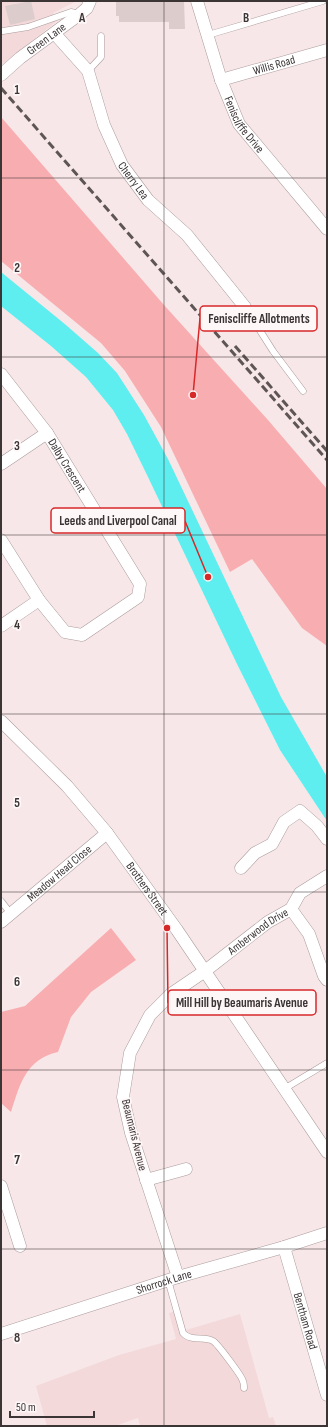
<svg xmlns="http://www.w3.org/2000/svg" width="328" height="1427" font-family="'Sofia Sans Condensed',sans-serif">
<style>
.built{fill:#f3d9da}
.green{fill:#f8aeb1}
.water{fill:#5eeeef}
.building{fill:#dccccc}
.lines{fill:none;stroke-linecap:round;stroke-linejoin:round}
.lane-casing{stroke:#ac9c9d;stroke-width:7}
.street-casing{stroke:#ac9c9d;stroke-width:13}
.lane{stroke:#fff;stroke-width:6}
.street{stroke:#fff;stroke-width:12}
.rail{stroke:#5e5555;stroke-width:3;stroke-dasharray:8 4;stroke-linecap:butt}
.grid{fill:none;stroke:#3c3535;stroke-width:1;stroke-opacity:0.55}
.labels{text-anchor:middle;dominant-baseline:central;stroke-width:3.5;stroke-linejoin:round;paint-order:stroke}
.street-label{font-size:12px;fill:#3c3535;stroke:#fef7f8}
.grid-label{font-size:13px;text-anchor:middle;font-weight:bold;fill:#3c3535;stroke:#fef7f8;stroke-width:3.5;stroke-linejoin:round;paint-order:stroke}
.leader{fill:none;stroke:#d62828;stroke-width:1.5}
.callout-dot{fill:#d62828;stroke:#fef7f8;stroke-width:1.5}
.callout{fill:#fef7f8;stroke:#d62828;stroke-width:1.5}
.callout-label{font-size:13px;text-anchor:middle;font-weight:bold;fill:#3c3535}
</style>
<rect width="100%" height="100%" fill="#f8e7e8"/>
<!-- built -->
<g class="built">
<polygon points="1,1 77,1 53,13 57,21 3,64 1,62"/>
<polygon points="180,1310 186,1330 240,1314 269,1418 273,1417 276,1426 140,1426 138,1418 115,1426 47,1426 36,1386 119,1355 176,1339 169,1313"/>
</g>
<!-- green -->
<g class="green">
<polygon points="1,117 164,305 268,420 327,489 327,646 302,628 252,559 230,572 161,427 125,371 101,343 1,261"/>
<path d="M111,928L136,960L91,992L71,1017L58,1052C26,1059 20,1084 11,1112L1,1103V1012L25,1006Z"/>
</g>
<!-- water -->
<polygon class="water" points="1,272 66,325 98,353 117,373 144,415 168,459 281,697 327,777 327,821 280,750 237,664 148,477 127,434 113,410 86,377 51,346 1,306"/>
<!-- building -->
<g class="building">
<polygon points="31,1 35,19 10,25 5,6"/>
<polygon points="116,1 184,1 185,29 169,29 169,22 119,22 119,16 116,16"/>
</g>
<g class="lines">
<!-- lane casing -->
<g class="lane-casing">
<g id="lane">
<polyline points="3,31 28,27 71,12 79,14"/>
<polyline points="208,35 323,1"/>
<polyline points="88,71 101,57 101,36"/>
<polyline points="245,307 273,351 303,391"/>
<polyline points="1,901 11,914"/>
<polyline points="284,1089 327,1063"/>
<path d="M168,1280L183,1333C191,1342 204,1336 213,1341C217,1343 240,1374 242,1379C244,1382 244,1385 244,1388"/>
</g>
</g>
<!-- street casing -->
<g class="street-casing">
<g id="street">
<path id="s1" d="M197,1L221,80L239,124L327,229"/>
<path id="s2" d="M55,34L88,71L104,125L122,165L148,200L187,235L245,307"/>
<path id="s3" d="M1,75L20,58L80,14L87,8L90,1"/>
<path id="s4" d="M221,80L327,50"/>
<path id="s5" d="M1,374L47,433L140,584L138,597L82,635L65,632L39,600L1,540"/>
<polyline points="1,464 47,433"/>
<polyline points="1,626 39,600"/>
<path id="s6" d="M1,721L67,786L107,833L177,930L327,1152"/>
<polyline points="241,868 255,853 272,844 284,822 300,811 317,826 327,839"/>
<polyline points="291,909 309,934 324,976 327,980"/>
<path id="s7" d="M1,922L107,833"/>
<polyline points="146,1180 186,1169"/>
<polyline points="1,1186 20,1246"/>
<path id="s8" d="M284,1247L327,1395"/>
<path id="s9" d="M178,1277L131,1133L123,1097L130,1053L150,1015L171,994L205,971L268,922L291,909L300,893L327,876"/>
<path id="s10" d="M1,1334L178,1277L284,1247L327,1233"/>
</g>
</g>
<!-- lane -->
<use href="#lane" class="lane"/>
<!-- street -->
<use href="#street" class="street"/>
<!-- rail -->
<g class="rail">
<polyline points="1,88 327,460"/>
<polyline points="235,346 327,451"/>
</g>
</g>
<!-- grid -->
<path class="grid" d="M164,1V1426M1,178H327M1,357H327M1,535H327M1,714H327M1,892H327M1,1070H327M1,1249H327"/>
<g class="labels">
<!-- street labels -->
<g class="street-label">
<text stroke="none"><textPath href="#s3" startOffset="58">Green Lane</textPath></text>
<text stroke="none"><textPath href="#s4" startOffset="55">Willis Road</textPath></text>
<text stroke="none"><textPath href="#s1" startOffset="133">Feniscliffe Drive</textPath></text>
<text stroke="none"><textPath href="#s2" startOffset="169">Cherry Lea</textPath></text>
<text stroke="none"><textPath href="#s5" startOffset="113">Dalby Crescent</textPath></text>
<text stroke="none"><textPath href="#s7" startOffset="76">Meadow Head Close</textPath></text>
<text stroke="none"><textPath href="#s6" startOffset="223">Brothers Street</textPath></text>
<text stroke="none"><textPath href="#s9" startOffset="413">Amberwood Drive</textPath></text>
<text transform="translate(134 1135) rotate(76)">Beaumaris Avenue</text>
<text stroke="none"><textPath href="#s10" startOffset="171">Shorrock Lane</textPath></text>
<text stroke="none"><textPath href="#s8" startOffset="77">Bentham Road</textPath></text>
</g>
</g>
<g class="grid-label">
<text x="82" y="22">A</text>
<text x="246" y="22">B</text>
<text x="17" y="94">1</text>
<text x="17" y="272">2</text>
<text x="17" y="450">3</text>
<text x="17" y="629">4</text>
<text x="17" y="807">5</text>
<text x="17" y="986">6</text>
<text x="17" y="1164">7</text>
<text x="17" y="1342">8</text>
</g>
<!-- callouts -->
<path class="leader" d="M193 395L200 318M208 577L185 521M167 928L168 1003"/>
<g class="callout-dot">
<circle cx="193" cy="395" r="4"/>
<circle cx="208" cy="577" r="4"/>
<circle cx="167" cy="928" r="4"/>
</g>
<g class="callout">
<rect x="200" y="306" width="117" height="25" rx="4"/>
<rect x="51" y="508" width="134" height="25" rx="4"/>
<rect x="168" y="990" width="148" height="25" rx="4"/>
</g>
<g class="callout-label">
<text x="259" y="323">Feniscliffe Allotments</text>
<text x="118" y="525">Leeds and Liverpool Canal</text>
<text x="242" y="1007">Mill Hill by Beaumaris Avenue</text>
</g>
<!-- border -->
<rect width="328" height="1427" fill="none" stroke="#3c3535" stroke-width="4"/>
<!-- scale -->
<path d="M10 1411v6h84v-6" fill="none" stroke="#3c3535" stroke-width="2"/>
<text x="16" y="1411" font-size="12" fill="#3c3535" stroke="#fef7f8" stroke-width="3" paint-order="stroke">50 m</text>
</svg>
